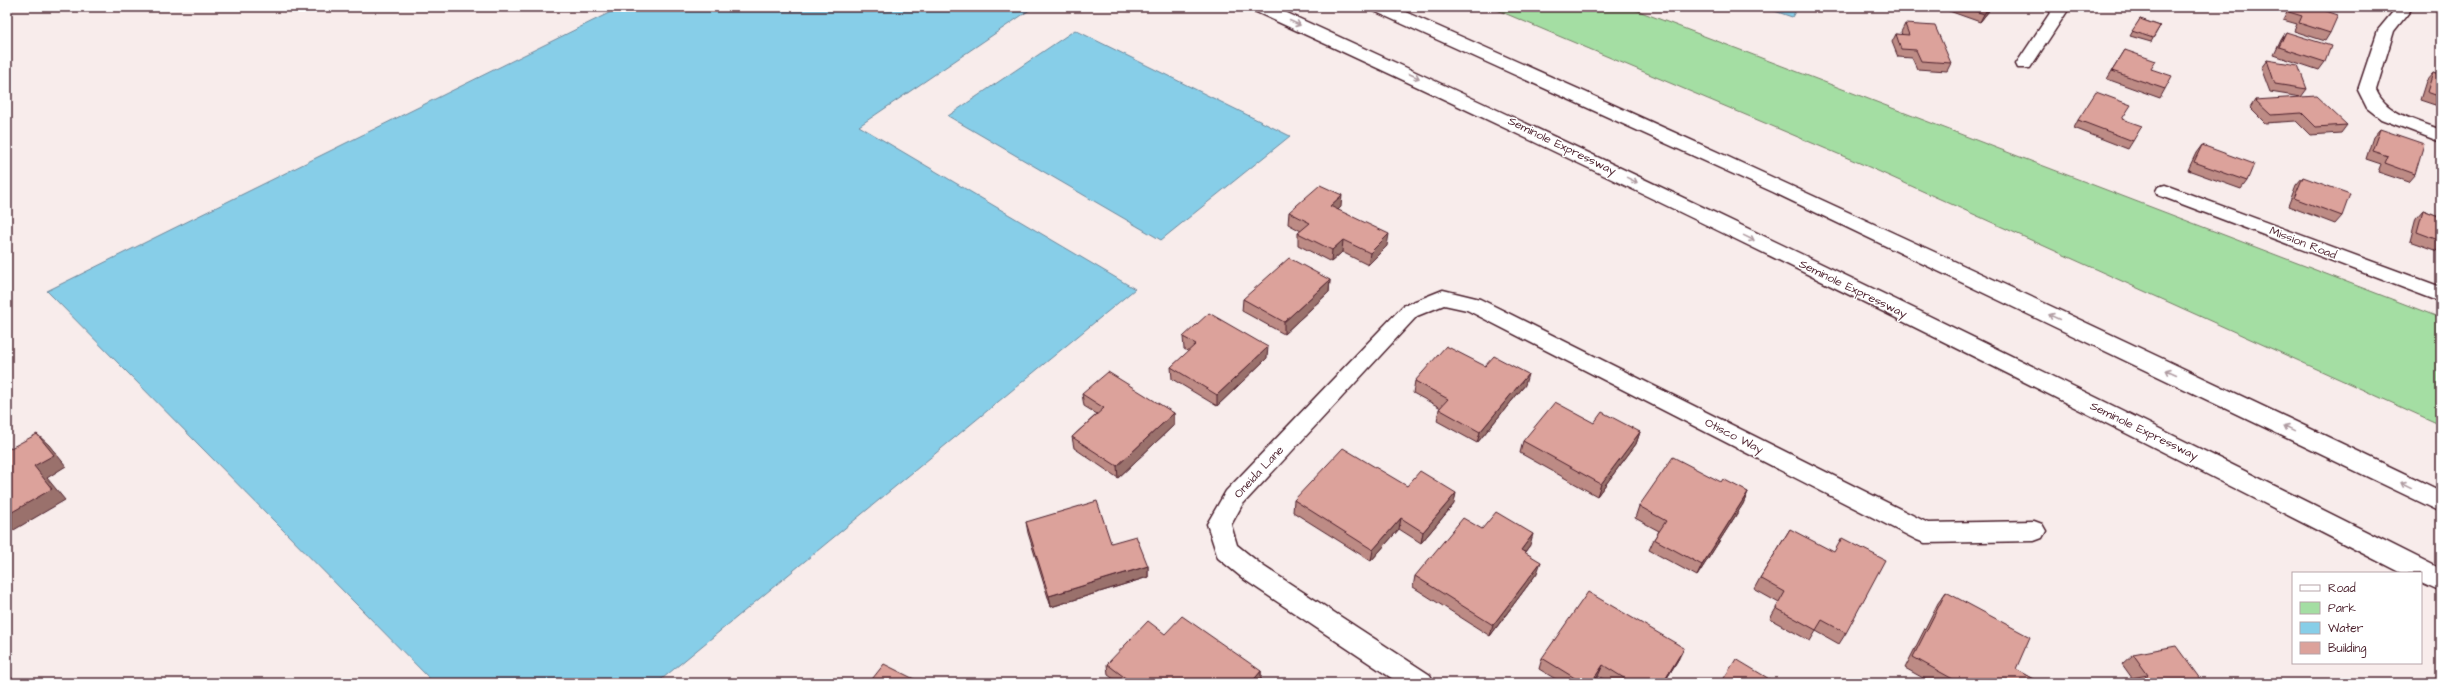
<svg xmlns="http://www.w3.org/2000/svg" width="2448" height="690" font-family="'Architects Daughter',sans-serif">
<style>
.green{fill:#a4dea3;stroke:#777e67}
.water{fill:#87cee8;stroke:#6f889c}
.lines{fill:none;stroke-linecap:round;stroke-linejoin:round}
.minor-casing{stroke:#4a1f2b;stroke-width:3}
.motorway-casing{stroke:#4a1f2b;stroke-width:3}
.minor{fill:#fff;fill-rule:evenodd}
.motorway{fill:#fff;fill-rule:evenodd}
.wall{fill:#bd8b85;stroke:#4a1f2b}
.shaded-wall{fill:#9a716c;stroke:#4a1f2b}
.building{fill:#dca29b;stroke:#4a1f2b}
.oneway{stroke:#ae9aa0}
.labels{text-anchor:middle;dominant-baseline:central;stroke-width:3;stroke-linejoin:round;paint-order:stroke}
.street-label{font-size:12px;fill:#4a1f2b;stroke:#fff}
</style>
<rect width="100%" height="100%" fill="#f8eceb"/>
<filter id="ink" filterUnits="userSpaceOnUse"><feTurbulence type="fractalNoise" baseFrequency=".025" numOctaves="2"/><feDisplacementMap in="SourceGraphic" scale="8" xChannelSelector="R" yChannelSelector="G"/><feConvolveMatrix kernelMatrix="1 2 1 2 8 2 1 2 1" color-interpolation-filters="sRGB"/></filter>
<g filter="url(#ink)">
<!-- green -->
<polygon class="green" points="1490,7 1628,7 2441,318 2441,425 1869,167"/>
<!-- water -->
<g class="water">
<polygon points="621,7 1034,7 859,126 1135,289 657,683 434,683 47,291"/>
<polygon points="1763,7 1798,7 1792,17"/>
<polygon points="1075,30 1290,136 1161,240 948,116"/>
</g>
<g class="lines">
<!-- minor casing -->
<g class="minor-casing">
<g id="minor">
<polygon points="2054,7 2070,7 2030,68 2018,68 2016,64"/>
<path d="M2397,7H2413L2394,31L2376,90C2387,115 2417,120 2441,130V142L2381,119L2367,108L2358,90L2378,30Z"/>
<polygon points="2165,185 2441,287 2441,302 2158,195 2156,191 2158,187"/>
<polygon points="1443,290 1480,299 1928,523 2034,521 2042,524 2046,531 2042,538 2034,541 1925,543 1917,540 1467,310 1444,305 1417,316 1242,505 1231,525 1237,545 1263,566 1430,675 1434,683 1399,683 1245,580 1218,558 1207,524 1226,491 1403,306"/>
</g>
</g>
<!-- motorway casing -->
<g class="motorway-casing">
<g id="motorway">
<path d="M1252,7H1274C1667,186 2055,375 2441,569V592L2421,583V573H2401C2022,379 1641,188 1254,11Z"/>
<path d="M1372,7H1394C1746,162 2094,325 2441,491V512L1773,192L1374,11Z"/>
</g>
</g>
<!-- minor -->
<use href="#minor" class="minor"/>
<!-- motorway -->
<use href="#motorway" class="motorway"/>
</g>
<!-- wall -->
<g class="wall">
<polygon points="1938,7 1990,7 1988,12 1980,22"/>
<polygon points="2290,7 2314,7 2330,33 2325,41 2294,31 2297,24 2283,20"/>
<polygon points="2326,7 2341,7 2338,11"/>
<polygon points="2140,19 2160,26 2151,42 2130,36"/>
<polygon points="1905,24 1951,63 1947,71 1917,69 1912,58 1898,57 1892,42 1896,34 1902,35 1901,32"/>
<polygon points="2286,32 2325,62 2319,70 2274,55 2281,40"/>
<polygon points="2125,50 2151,69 2165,89 2160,98 2107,79"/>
<polygon points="2267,60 2307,89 2301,97 2270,92 2261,68"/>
<polygon points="2433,73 2441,76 2441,107 2420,100 2426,81"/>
<polygon points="2255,100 2347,125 2341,133 2310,135 2296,121 2265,123 2250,108"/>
<polygon points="2122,119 2133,141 2128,149 2074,128 2078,120"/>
<polygon points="2380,129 2415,174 2408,182 2378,172 2381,164 2366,159 2373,137"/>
<polygon points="2202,145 2247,181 2241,189 2188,170 2196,153"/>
<polygon points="2303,177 2342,216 2335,224 2288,206 2296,185"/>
<polygon points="1341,207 1338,210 1387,246 1368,265 1342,252 1331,262 1298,245 1298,233 1301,231 1288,224 1289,212"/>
<polygon points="2423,210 2441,217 2441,252 2410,241 2416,218"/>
<polygon points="1330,280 1329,292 1284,334 1242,311 1243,299"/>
<polygon points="1183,337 1267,358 1217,406 1172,379 1171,367 1189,352 1184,349"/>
<polygon points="1485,366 1525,385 1477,443 1437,421 1439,409 1441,408 1413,393 1415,381"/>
<polygon points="1082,394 1174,413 1174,425 1118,478 1074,448 1072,437 1097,414 1084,406"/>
<polygon points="1594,423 1640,432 1636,444 1597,496 1520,453 1523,441"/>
<polygon points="1721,482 1748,492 1743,504 1697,576 1649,550 1654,539 1659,531 1635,518 1639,506"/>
<polygon points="1407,486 1454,504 1421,543 1399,529 1371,561 1293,512 1294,500"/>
<polygon points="1026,522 1111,543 1148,566 1148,577 1051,607 1028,533"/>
<polygon points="1482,529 1530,545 1525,552 1537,573 1490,636 1413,587 1415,576"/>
<polygon points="1790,529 1846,633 1839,644 1816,631 1810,641 1770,619 1779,603 1754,589 1760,578"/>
<polygon points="1946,592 2016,669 2041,683 1932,683 1905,668 1938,603"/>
<polygon points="2133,654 2203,683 2132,678 2122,664"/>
<polygon points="1542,658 1679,658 1664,683 1610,683 1598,676 1593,683 1562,683 1539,669"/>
<polygon points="1107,664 1261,671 1261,682 1260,683 1119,683 1108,675"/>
</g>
<!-- shaded-wall -->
<g class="shaded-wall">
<polygon points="1989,7 1990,7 1988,12 1980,22 1984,14"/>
<polygon points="1342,195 1341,207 1329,218 1330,206"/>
<polygon points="1389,234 1387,246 1368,265 1370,253"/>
<polygon points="1343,240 1342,252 1331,262 1332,250"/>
<polygon points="1330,280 1329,292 1284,334 1284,322"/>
<polygon points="1268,347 1267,358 1217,406 1217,395"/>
<polygon points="1528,374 1525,385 1477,443 1480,432"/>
<polygon points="1174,413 1174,425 1118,478 1117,466"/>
<polygon points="1640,432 1636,444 1597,496 1601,484"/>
<polygon points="37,434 49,445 66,466 47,478 65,500 7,534 7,515 34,466"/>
<polygon points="1748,492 1743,504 1697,576 1702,565"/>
<polygon points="1456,493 1454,504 1421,543 1423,532"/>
<polygon points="1401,518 1399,529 1371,561 1373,550"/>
<polygon points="1533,534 1530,545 1518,561 1521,550"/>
<polygon points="1541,562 1537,573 1490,636 1493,625"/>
<polygon points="1148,566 1148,577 1051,607 1049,596"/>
<polygon points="1684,648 1679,658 1664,683 1663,683"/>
<polygon points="1603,665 1598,676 1593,683 1591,683"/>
<polygon points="1261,671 1261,682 1260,683 1251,683"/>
</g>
<!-- building -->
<g class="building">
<polygon points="1964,7 1989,7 1984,14"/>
<polygon points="2291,7 2314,7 2338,15 2330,33 2299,23 2302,16 2289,12"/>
<polygon points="2140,19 2160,26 2153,38 2132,31"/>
<polygon points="1905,24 1935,26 1951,63 1921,61 1916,50 1901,49 1896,34 1909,35"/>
<polygon points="2286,32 2331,46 2325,62 2279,47"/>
<polygon points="2125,50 2156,61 2151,69 2172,76 2165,89 2112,71"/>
<polygon points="2267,60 2298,65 2307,89 2275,84"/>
<polygon points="2433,73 2441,76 2441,97 2427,92"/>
<polygon points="2096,92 2131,105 2122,119 2142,126 2133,141 2078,120"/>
<polygon points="2316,96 2347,125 2316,127 2302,113 2271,115 2255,100"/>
<polygon points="2380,129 2424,144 2415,174 2385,163 2388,156 2372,151"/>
<polygon points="2202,145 2254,164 2247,181 2194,162"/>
<polygon points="2303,177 2350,194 2342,216 2294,198"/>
<polygon points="1320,185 1342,195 1330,206 1389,234 1370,253 1343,240 1332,250 1298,233 1310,223 1289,212"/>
<polygon points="2423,210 2441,217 2441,241 2417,232"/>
<polygon points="1289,258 1330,280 1284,322 1243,299"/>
<polygon points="1209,313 1268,347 1217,395 1171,367 1196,344 1183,337"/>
<polygon points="1446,346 1485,366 1494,356 1528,374 1480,432 1439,409 1448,399 1415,381"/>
<polygon points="1108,372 1174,413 1117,466 1072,437 1104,408 1082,394"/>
<polygon points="1555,402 1594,423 1602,412 1640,432 1601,484 1523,441"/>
<polygon points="37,434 54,455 34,466 52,489 7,515 7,450"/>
<polygon points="1343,448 1407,486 1420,471 1456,493 1423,532 1401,518 1373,550 1294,500"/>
<polygon points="1673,457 1721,482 1723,479 1748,492 1702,565 1654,539 1666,521 1639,506"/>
<polygon points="1097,501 1111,543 1136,536 1148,566 1049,596 1026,522"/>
<polygon points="1496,512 1533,534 1521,550 1541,562 1493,625 1415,576 1463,518 1482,529"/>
<polygon points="1790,529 1834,552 1842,538 1885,560 1846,633 1822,620 1816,630 1776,608 1785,592 1760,578"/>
<polygon points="1588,592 1684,648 1663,683 1632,683 1603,665 1591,683 1583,683 1542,658"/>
<polygon points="1946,592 2030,637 2016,669 2041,683 1960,683 1913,657"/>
<polygon points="1182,616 1261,671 1251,683 1132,683 1107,664 1148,621 1165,634"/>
<polygon points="2176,646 2203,683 2102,683 2148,675 2133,654"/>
<polygon points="1736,659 1776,683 1721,683"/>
<polygon points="884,664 922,683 869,683"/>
</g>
<!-- one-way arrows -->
<defs><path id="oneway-shaft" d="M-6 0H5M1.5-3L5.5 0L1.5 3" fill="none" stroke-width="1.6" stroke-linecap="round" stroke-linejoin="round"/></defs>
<g class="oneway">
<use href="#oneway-shaft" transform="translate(1295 23) rotate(24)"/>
<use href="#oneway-shaft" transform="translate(1414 76) rotate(24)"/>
<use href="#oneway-shaft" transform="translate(1632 180) rotate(26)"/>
<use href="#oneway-shaft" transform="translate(1749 238) rotate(26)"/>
<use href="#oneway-shaft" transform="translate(2054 317) rotate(-155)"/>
<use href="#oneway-shaft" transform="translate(2171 372) rotate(-155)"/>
<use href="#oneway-shaft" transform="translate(2289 428) rotate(-154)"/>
<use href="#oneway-shaft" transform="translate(2406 485) rotate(-154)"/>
</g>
</g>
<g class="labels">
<!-- street labels -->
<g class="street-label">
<text transform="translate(1562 146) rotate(26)">Seminole Expressway</text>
<text transform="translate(2303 243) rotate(21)">Mission Road</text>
<text transform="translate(1853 289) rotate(26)">Seminole Expressway</text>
<text transform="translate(2144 431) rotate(26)">Seminole Expressway</text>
<text transform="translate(1734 436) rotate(27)">Otisco Way</text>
<text transform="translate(1259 472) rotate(-47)">Oneida Lane</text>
</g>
</g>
<!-- margin -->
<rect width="2448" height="690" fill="none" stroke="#fff" stroke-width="24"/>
<rect x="12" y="12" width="2424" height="666" fill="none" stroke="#4a1f2b" stroke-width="1.5" filter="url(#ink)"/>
<!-- legend -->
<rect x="2292" y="572" width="130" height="92" fill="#ffffff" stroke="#b7a5aa"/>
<rect x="2300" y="585" width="20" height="6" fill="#ffffff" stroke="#b7a5aa"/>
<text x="2328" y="592" font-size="12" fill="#4a1f2b">Road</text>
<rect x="2300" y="602" width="20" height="12" fill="#a4dea3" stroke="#b7a5aa"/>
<text x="2328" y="612" font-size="12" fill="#4a1f2b">Park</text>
<rect x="2300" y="622" width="20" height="12" fill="#87cee8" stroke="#b7a5aa"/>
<text x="2328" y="632" font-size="12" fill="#4a1f2b">Water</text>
<rect x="2300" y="642" width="20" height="12" fill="#dca29b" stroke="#b7a5aa"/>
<text x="2328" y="652" font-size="12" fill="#4a1f2b">Building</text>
</svg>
